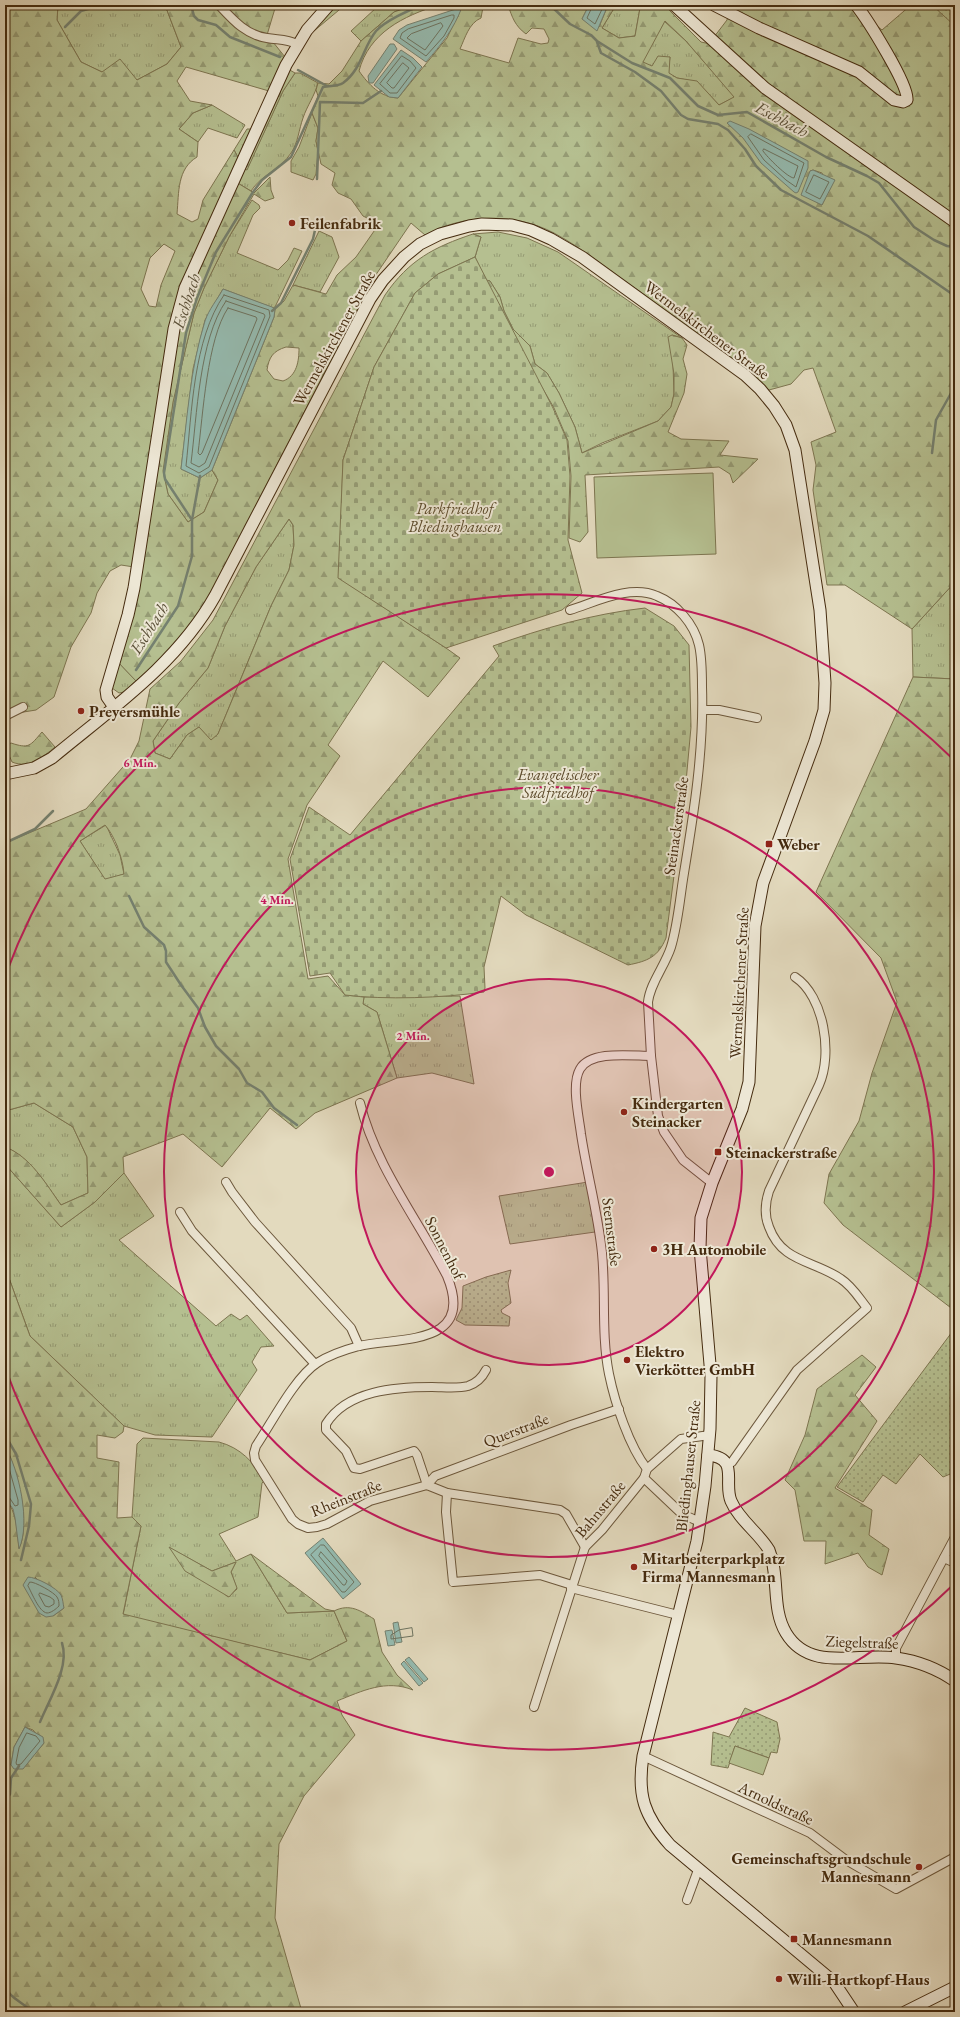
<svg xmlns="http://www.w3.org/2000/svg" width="960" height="2017" font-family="'EB Garamond',serif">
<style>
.grass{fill:url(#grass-tufts);stroke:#7d7550;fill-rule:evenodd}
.forest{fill:url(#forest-firs);stroke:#7d7550;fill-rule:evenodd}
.cemetery{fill:url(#cemetery-stones);stroke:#7d7550}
.park{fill:url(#park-dots);stroke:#7d7550}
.pitch{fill:#b5bf90;stroke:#7d7550}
.water{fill:#95bbb0;stroke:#758170}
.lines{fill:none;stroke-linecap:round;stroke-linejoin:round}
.shore{stroke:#6d7360;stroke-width:1}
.stream{stroke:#758170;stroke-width:2.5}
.street-casing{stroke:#6c573b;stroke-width:10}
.secondary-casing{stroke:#452b0f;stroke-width:13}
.street{stroke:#ede7d5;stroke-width:8}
.secondary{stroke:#ede7d5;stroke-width:11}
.ring{fill:none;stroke:#c2185b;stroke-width:2}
.poi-dot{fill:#8f2418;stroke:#ede7d5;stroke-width:1.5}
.labels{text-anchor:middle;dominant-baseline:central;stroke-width:4;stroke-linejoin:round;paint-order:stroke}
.poi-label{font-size:16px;font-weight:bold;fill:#452b0f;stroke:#ede7d5;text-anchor:start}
.street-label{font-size:16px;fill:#452b0f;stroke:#ede7d5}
.park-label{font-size:16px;font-style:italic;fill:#5b4929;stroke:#ede7d5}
.water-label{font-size:17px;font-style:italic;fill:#594f37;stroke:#ede7d5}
.centre{fill:#c2185b;stroke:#ede7d5;stroke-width:2}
.ring-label{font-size:12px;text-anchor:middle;font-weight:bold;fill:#c2185b;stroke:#ede7d5;stroke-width:4;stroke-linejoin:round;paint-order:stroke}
</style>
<defs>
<pattern id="grass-tufts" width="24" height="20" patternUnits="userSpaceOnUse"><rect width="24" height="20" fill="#b5bf90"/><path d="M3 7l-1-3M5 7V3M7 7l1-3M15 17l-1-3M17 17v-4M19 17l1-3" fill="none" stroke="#959b74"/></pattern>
<pattern id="forest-firs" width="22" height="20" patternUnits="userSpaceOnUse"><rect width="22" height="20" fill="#b5bf90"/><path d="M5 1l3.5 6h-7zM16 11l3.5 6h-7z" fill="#959b74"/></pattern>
<pattern id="cemetery-stones" width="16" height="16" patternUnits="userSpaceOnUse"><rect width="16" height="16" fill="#b5bf90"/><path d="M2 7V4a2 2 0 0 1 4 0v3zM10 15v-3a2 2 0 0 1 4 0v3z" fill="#959b74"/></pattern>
<pattern id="park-dots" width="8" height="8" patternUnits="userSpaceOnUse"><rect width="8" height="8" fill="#b5bf90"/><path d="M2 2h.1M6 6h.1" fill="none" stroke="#959b74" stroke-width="1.8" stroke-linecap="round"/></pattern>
</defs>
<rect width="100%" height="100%" fill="#e3dabe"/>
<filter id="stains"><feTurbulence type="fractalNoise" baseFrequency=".005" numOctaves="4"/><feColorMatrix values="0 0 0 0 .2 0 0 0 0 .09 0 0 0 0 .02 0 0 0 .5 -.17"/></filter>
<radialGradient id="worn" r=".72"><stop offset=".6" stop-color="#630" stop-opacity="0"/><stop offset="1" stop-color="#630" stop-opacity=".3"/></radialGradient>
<!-- grass -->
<g class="grass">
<polygon points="58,5 165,5 181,47 167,64 137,80 102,72 81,62 57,20"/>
<polygon points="374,5 414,5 394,12 361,41 351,31 376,8"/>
<polygon points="616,5 635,5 640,8 635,36 619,38 602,28"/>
<polygon points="664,21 686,41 735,97 719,105 697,82 677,78 668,73 670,57 652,67 642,62"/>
<path d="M295,73H300L318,83C315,95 307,106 303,118C299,129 298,143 291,153C281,169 261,175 251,191L236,182L242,168L247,169L283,91Z"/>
<polygon points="212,105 245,125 237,138 208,128 198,142 179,129 193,113"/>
<polygon points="312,113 318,128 316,141 318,152 316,174 313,180 291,172 291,161 299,147"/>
<polygon points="247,129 250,129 251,130 239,159 234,150"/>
<polygon points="252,200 259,205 260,208 253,215 237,253 278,270 288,260 294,248 302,251 275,307 273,308 223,289 205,320 193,369 181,469 200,478 212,470 218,480 204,512 188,522 168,494 163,471 173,402 194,313 204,288 229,237"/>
<polygon points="319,231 332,237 339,257 320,292 293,285"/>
<polygon points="498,232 527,238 558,252 682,338 672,335 674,394 671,407 658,421 602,443 582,453 575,427 559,393 547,373 535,364 530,346 513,329 504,311 500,297 490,281 486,280 475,257 481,237 473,234"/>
<polygon points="289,519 293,525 294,545 289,570 271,606 218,734 211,741 199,727 187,735 170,759 155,753 153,741 179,703 208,668 225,626 256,567"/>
<polygon points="955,582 955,679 913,677 912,629"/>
<polygon points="118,662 136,681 124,692 119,693 112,688"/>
<polygon points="106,825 120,855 124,874 105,880 80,841"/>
<polygon points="460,996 474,1084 432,1073 397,1078 377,1012 363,1004 364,997"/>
<path d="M34,1103L73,1127L87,1157L88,1193L61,1205C46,1184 30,1157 5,1147V1111Z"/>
<polygon points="5,1164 61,1227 95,1202 124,1173 154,1216 119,1240 216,1326 231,1314 240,1320 247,1315 274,1346 261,1347 252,1362 257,1370 212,1437 155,1435 124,1426 30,1336 5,1267"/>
<polygon points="588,1182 595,1232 510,1244 499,1196"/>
<path d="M143,1438L219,1442C241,1448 253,1462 265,1480L262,1483L258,1517L219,1534L236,1561L251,1554L287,1613L334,1611L347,1641L310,1660L123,1615L141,1526L132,1517L137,1444ZM170,1548L212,1571L236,1562L231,1572L237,1589L228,1597Z"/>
</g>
<!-- forest -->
<g class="forest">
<path d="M5,5H58L57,20L81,62L102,72L120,59L137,80L167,64L181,47L165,5H216L225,15L273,42L285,57L269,91L186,67L177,81L190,101L212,105L193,113L179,129L198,142L197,157C177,169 179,192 177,214L192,222L198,219L203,200L234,150L239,159L185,279L134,567L121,565L110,571L97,593L91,613L71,647L54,697L36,710L5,715ZM164,244L175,251L161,285L156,307L149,306L141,289L150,258Z"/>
<polygon points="222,5 276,5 267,35 249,30"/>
<polygon points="334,5 345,5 314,31 313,30"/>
<path d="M414,5H439C403,16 369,33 359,71C369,85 380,97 398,98L447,38L462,7L461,5H485L483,7L481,18C469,23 465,38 460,49L509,63L518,38L541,44L548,43L549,39L544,29L532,28L526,34C515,26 512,17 508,5H557L563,10L567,5H589L582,19L599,27L608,5H616L602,28L619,38L635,36L640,8L635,5H664L701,42L710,44L955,227V582L912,629L845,585H827L813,490L816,465L811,442L836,432L813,368L804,370L791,384L769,390L749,371C713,344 676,318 639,291C611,272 584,249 554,233C514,212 464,214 425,235L411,223L373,279L205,604C185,633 163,658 136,681L118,662L176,340L187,293L236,182L254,193L270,177L271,190L274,198L265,201L254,194L229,237L204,288L194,313L173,402L163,471L168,494L188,522L204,512L218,480L212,470L274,317L275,309L284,301L293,285L326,294L337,275L356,257L379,224L363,216L351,199L338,193L332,185L335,173L321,164L316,141L318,128L312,113L318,96L316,90L318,83L329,84L342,71L361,41L394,12ZM665,21L686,41L734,97L719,105L697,81L677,78L669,73L670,57L658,56L652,66L643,62ZM813,170L822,173L829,190L822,205L816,202L810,171ZM286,347L299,348C299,361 297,376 283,381L274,379L267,370C269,357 273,351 286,347Z"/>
<polygon points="726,5 851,5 882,30 911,5 955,5 955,215 924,196 759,78 714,37 727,20 730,8"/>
<polygon points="288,69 295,73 283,91 247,170 242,168"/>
<path d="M473,234L481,237L475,257L438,274L415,293L374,367L343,460L339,578L446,648L460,658L428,697L383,661L328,745L340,756L307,805L288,859L308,979L328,976L345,995L364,997L363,1004L377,1012L397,1078L315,1113L296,1129L270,1108L222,1167L183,1134L123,1157L124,1173L95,1202L61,1227L5,1164V1147C30,1156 46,1184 61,1205L88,1193L87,1157L73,1127L34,1103L5,1111V843L86,809L130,759L139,741L150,689L181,661L213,620L385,295C409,260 434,247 473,234ZM289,519L293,525L294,545L289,570L271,606L218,734L211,740L199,727L187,735L170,759L155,753L153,741L179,703L208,668L225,626L256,567ZM105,825C115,836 123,859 124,874L105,879L80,841Z"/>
<polygon points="479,279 490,281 500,297 504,311 513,329 530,346 535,364 547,373 559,393 575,427 582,453 658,421 671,407 674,394 674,374 668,337 672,335 682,338 687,345 683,359 687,374 684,393 668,432 681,439 729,441 720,455 758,459 733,483 730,474 719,467 585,475 588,532 580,542 569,538 571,476 568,441 554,408"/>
<polygon points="913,677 955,679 955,1311 843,1225 824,1203 829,1174 859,1121 872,1073 897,1002 881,958 816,892"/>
<path d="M42,732L55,747C43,757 29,769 12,762L5,746L11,743C29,749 30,746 42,732Z"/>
<path d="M5,1267L30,1336L124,1426L123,1432L115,1438L97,1435V1458L119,1462L117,1518L132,1517L141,1526L123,1614L310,1660L347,1641L334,1611L287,1613L251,1554L325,1609L334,1611C350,1603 361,1611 374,1619L382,1652L397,1675L413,1690C386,1679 362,1691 337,1701L342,1715L355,1735L304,1796L279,1844L275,1918L302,2012H5V1498C17,1512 17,1530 19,1548C31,1526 17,1467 5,1446ZM35,1577L64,1608L53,1616ZM25,1727L33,1730L44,1743L27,1763L11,1765L14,1747Z"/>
<polygon points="862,1355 876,1367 855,1395 877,1421 835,1488 872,1510 869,1535 889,1549 882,1575 868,1567 858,1553 825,1564 826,1541 804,1541 795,1490 785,1480 805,1435 817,1389"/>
<polygon points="169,1547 212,1571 236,1562 231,1572 237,1588 229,1597 185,1571"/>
</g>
<!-- cemetery -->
<g class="cemetery">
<polygon points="475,257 553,408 567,440 570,476 568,540 582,593 562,610 446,648 338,578 343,460 374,367 415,293 438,274"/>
<path d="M645,608L674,626L689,645L691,727L686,782L666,938C658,957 648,961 628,965L526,915L501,896L484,967L485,988L484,992C443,998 385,1000 345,995L330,973L310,976L290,859L309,807L350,835L499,656L493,646C544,628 592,614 645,608Z"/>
</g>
<!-- park -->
<g class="park">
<polygon points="932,5 955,5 955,26"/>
<polygon points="511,1270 508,1283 511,1303 501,1310 502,1313 510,1317 509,1326 465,1325 456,1320 462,1308 463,1286 486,1277"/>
<polygon points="952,1332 955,1334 955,1472 943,1477 920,1454 896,1484 883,1475 863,1502 837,1487"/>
<polygon points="745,1708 777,1722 780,1739 777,1753 771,1752 769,1758 735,1746 728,1768 711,1765 713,1732 729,1737"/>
</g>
<!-- pitch -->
<g class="pitch">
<polygon points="713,473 716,554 597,558 594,477"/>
<polygon points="735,1746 769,1758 763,1775 729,1763"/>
</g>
<!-- water -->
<g class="water">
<polygon points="589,5 608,5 597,31 582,19"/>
<path d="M462,7C454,29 441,45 426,62L393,39L399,30L407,25Z"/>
<polygon points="390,44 394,44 397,49 373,83 369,83 368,76"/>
<polygon points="401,50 413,58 422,67 398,98 389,97 374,85"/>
<polygon points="730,121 749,129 808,161 808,168 798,192 796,193 794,192 761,163 743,138 727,123"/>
<polygon points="813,170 835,180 822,205 801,195 810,171"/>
<path d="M223,289L272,307L275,309L274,317L212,470L200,478L181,469C187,420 190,369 205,321C209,309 217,300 223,289Z"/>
<path d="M5,1446C19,1470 31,1523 19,1549L15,1518L13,1509L5,1498Z"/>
<polygon points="323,1538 361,1584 343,1599 305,1553"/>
<path d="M28,1577C36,1577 57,1588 61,1595C63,1599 63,1604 64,1608L53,1616L46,1617L39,1613L23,1585Z"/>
<polygon points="398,1622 402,1642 396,1643 393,1623"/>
<polygon points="392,1630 395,1645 388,1646 385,1631"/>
<polygon points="409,1657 428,1679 424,1682 405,1660"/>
<polygon points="404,1661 423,1683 419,1686 401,1664"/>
<polygon points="25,1727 43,1737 44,1743 23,1769 14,1769 11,1765 14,1747"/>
</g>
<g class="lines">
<!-- shore -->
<g class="shore">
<polyline points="593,5 587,18 595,24 604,5"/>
<polygon points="452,15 454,15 454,18 444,36 426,56 400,38 402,33 408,29"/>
<polygon points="441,23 443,26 425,50 407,38 411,34"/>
<polygon points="402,56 410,61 416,68 397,93 390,93 380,84"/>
<polygon points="403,63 409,68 394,88 392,88 387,83"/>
<polygon points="751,134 804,163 796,187 786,180 764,160 748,137"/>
<path d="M764,149L798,166L794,178C788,178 767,157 763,151Z"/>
<polygon points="814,175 829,182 820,199 806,192"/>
<path d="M224,295L269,310L270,316L209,467L199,473L186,466C192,412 193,340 224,295Z"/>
<path d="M226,301L264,314L265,316L205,463L199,467L191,463C197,416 199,340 226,301Z"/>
<path d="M228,308L256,317L257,319L202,453L200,455L198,453C203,415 207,339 228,308Z"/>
<polyline points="5,1454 18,1500 18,1505 15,1506 9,1497 5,1496"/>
<polygon points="321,1545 324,1545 354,1582 345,1592 342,1592 311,1555"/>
<polygon points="321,1552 347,1581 345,1585 343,1585 319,1556"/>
<path d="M30,1582C34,1581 55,1593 57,1597C59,1600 59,1603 59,1606C56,1609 51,1613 47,1613C39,1612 32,1593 28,1586Z"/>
<polygon points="40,1593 50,1597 54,1600 54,1604 49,1607 45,1606 39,1595"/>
<polygon points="412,1628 413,1636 391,1639 391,1635 399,1630"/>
<polygon points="27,1733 36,1736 40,1741 21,1764 17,1765 16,1763 19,1748"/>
</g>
<!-- stream -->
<g class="stream">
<polyline points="191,5 194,16 198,20 216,25 230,37 280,57"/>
<polyline points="550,5 570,24 591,35 597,41 632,63 670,78 698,106 718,115 747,112 826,157 867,176 879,183 914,227 934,240 947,246 955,247"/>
<polyline points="65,27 81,11 102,5"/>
<polyline points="597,42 601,53 635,72 661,91 681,115 688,119 718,124 728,130 745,149 756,166 781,190 868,236 955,296"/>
<polyline points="298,70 327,86"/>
<polyline points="317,179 320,102 363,103 381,91"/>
<polyline points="272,311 281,303 313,239 315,230"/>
<polyline points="932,453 936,420 955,386"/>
<polyline points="192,520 200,476"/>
<path d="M136,670L178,606L192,556V520L165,479L164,473L186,333L197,298L216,252L253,192L262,180L291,157L323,87C330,85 337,87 343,83C362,69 363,47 376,31C385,21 409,10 422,5"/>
<polyline points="5,843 35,829 53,811"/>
<polyline points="129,896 144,927 164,945 166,951 166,962 181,985 198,1008 205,1027 216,1046 239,1069 247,1083 262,1092 274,1108 297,1125"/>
<polyline points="5,1435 16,1454 31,1504 29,1526 21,1560"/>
<path d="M40,1722C49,1700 70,1667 62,1643"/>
<polyline points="5,1802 10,1794 11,1778 19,1766"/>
<path d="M5,1984C7,1998 24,2002 32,2012"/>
</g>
<!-- street casing -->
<g class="street-casing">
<g id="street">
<path d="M219,5C233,20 246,35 267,38C278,40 287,39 297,44"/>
<path d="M570,610C596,602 630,584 657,596C677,604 694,624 699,645C702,658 702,673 702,687C704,749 694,812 684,873C680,897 678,924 671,947C665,966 650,983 648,1002L651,1056L658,1116L664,1132L683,1160L712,1183"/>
<polyline points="703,710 719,710 757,718"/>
<polyline points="5,716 23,707"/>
<path d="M360,1103C375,1165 418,1220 447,1276C476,1346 401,1337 359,1346C344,1350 329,1355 317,1363C295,1377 271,1424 256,1446L254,1453L255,1460L292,1519L298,1524L308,1528L317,1527L327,1524L370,1501L427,1485L447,1493L560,1510L566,1514L585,1547"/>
<polyline points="226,1182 232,1192 255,1222 351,1328 359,1346"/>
<polyline points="180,1212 192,1231 315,1364"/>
<path d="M727,1465L732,1462L797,1370L867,1308C859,1298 852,1286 841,1279C814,1260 782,1263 769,1227C764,1215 765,1203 769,1191L819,1085C833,1054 824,996 795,977"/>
<path d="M647,1469C629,1446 615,1403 609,1374C601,1334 606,1294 602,1253C598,1213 587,1174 581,1134C579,1117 571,1084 580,1069C591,1050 632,1056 651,1056"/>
<polyline points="644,1478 682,1514 700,1522"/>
<path d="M427,1485L417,1455L414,1451L360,1469L354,1468L346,1451L326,1430V1424C347,1390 396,1387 432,1387C443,1387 457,1389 468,1386C477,1383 482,1378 486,1370"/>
<polyline points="427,1485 435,1476 571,1425 619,1409"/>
<polyline points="447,1493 446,1512 453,1582 540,1575 572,1585"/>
<polyline points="944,1558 955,1563"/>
<polyline points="571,1588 678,1615"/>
<polyline points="896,1658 896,1648 955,1537"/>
<polyline points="534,1707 585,1547 602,1530 644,1478 647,1469 681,1439 710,1435"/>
<polyline points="643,1756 810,1833 846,1860 896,1889 955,1857"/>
<polyline points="687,1900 698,1870"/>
</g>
</g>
<!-- secondary casing -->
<g class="secondary-casing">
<g id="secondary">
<polyline points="674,5 765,88 955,222"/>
<path d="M714,5L759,28L859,72L894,100L903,102L907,100C909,85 867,19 856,5"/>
<polyline points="114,707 107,697 106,690 128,615 134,588 174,329 185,288 286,65 307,30 329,5"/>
<path d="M5,774L34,768L52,758C111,709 177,664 215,596L370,299L383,280L404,257L420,244L440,234L469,226L482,224L512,225L531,230L551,239L582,257L745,375L760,389L774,406L786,425L795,450L820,610L825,683L824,710L815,741L763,883L755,926L749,1082L742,1109L712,1183L701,1218L700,1248L711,1376L710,1429L705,1486L697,1541L643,1756C637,1795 644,1816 670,1845L834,1982L854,2012"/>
<path d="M708,1455C740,1458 723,1482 731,1501C739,1520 759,1533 769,1550C780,1577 771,1608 786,1633C810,1673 859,1652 896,1658C917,1661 938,1669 955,1681"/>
<polyline points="905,2012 955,1987"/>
</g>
</g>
<!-- street -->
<use href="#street" class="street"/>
<!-- secondary -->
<use href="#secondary" class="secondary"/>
</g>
<!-- distance rings -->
<circle cx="549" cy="1172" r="193" fill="#c2185b" fill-opacity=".12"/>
<g class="ring">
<circle cx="549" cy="1172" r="193"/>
<circle cx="549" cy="1172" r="385"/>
<path d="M954 1584A578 578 0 0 1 6 1370M6 974A578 578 0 0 1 954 760"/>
</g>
<!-- markers -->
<g class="poi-dot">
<circle cx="292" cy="223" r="4"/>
<circle cx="81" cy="711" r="4"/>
<rect x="765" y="840" width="8" height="8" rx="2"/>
<circle cx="624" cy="1112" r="4"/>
<rect x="714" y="1148" width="8" height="8" rx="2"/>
<circle cx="654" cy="1249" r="4"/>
<circle cx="627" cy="1360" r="4"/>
<circle cx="634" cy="1567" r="4"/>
<circle cx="919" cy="1867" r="4"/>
<rect x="790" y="1935" width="8" height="8" rx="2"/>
<circle cx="779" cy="1979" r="4"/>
</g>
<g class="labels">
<!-- poi labels -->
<g class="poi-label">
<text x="300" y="223">Feilenfabrik</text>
<text x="89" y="711">Preyersmühle</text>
<text x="777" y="844">Weber</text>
<text x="632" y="1103">Kindergarten<tspan x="632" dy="18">Steinacker</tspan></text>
<text x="726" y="1152">Steinackerstraße</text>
<text x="662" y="1249">3H Automobile</text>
<text x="635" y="1351">Elektro<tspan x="635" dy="18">Vierkötter GmbH</tspan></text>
<text x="642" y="1558">Mitarbeiterparkplatz<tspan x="642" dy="18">Firma Mannesmann</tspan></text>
<text x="911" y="1858" text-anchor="end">Gemeinschaftsgrundschule<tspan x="911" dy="18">Mannesmann</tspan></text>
<text x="802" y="1939">Mannesmann</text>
<text x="787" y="1979">Willi-Hartkopf-Haus</text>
</g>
<!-- street labels -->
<g class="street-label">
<text transform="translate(707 330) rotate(37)">Wermelskirchener Straße</text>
<text transform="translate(334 338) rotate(-61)">Wermelskirchener Straße</text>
<text transform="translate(676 826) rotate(-82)">Steinackerstraße</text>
<text transform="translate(739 983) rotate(-87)">Wermelskirchener Straße</text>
<text transform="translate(612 1232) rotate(83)">Sternstraße</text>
<text transform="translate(445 1248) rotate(63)">Sonnenhof</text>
<text transform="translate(516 1430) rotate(-21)">Querstraße</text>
<text transform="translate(688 1466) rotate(-84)">Bliedinghauser Straße</text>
<text transform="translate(346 1498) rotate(-22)">Rheinstraße</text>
<text transform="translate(600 1509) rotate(-50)">Bahnstraße</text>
<text transform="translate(862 1642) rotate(2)">Ziegelstraße</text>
<text transform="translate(776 1803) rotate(25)">Arnoldstraße</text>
</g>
<!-- park labels -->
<g class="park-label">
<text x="455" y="508">Parkfriedhof<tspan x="455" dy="18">Bliedinghausen</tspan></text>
<text x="558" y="774">Evangelischer<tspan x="558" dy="18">Südfriedhof</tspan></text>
</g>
<!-- water labels -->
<g class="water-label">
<text transform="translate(782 119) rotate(28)">Eschbach</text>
<text transform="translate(186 301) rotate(-72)">Eschbach</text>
<text transform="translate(149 628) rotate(-58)">Eschbach</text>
</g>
</g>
<circle cx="549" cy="1172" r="6" class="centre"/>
<g class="ring-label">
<text x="140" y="767">6 Min.</text>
<text x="277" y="904">4 Min.</text>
<text x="413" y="1040">2 Min.</text>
</g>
<!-- margin -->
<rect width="960" height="2017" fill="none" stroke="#e3dabe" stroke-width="20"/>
<rect x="6" y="6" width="948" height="2005" fill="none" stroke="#452b0f" stroke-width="2"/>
<rect x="10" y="10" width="940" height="1997" fill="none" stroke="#452b0f"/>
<rect width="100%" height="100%" filter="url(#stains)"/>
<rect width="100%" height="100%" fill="url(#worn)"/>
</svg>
